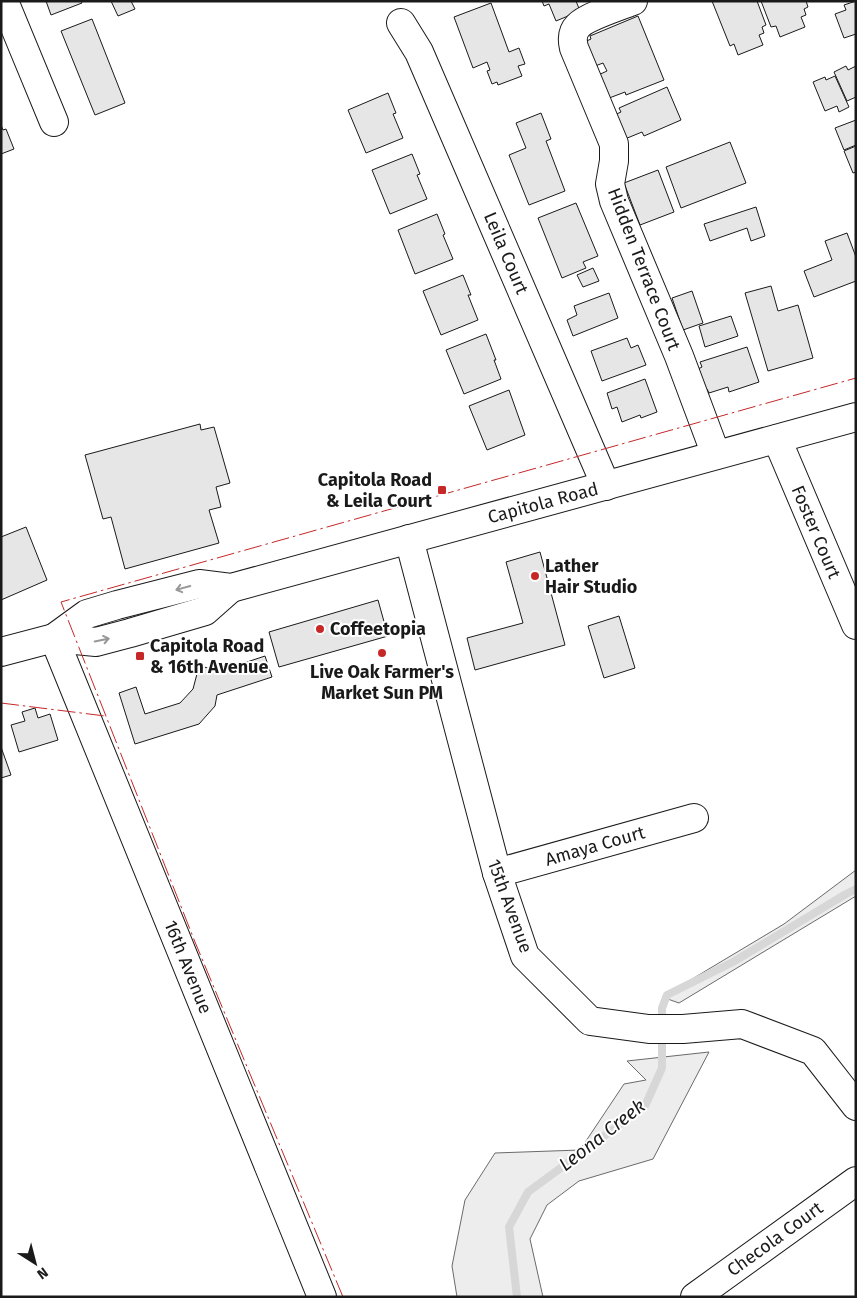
<svg xmlns="http://www.w3.org/2000/svg" width="857" height="1298" font-family="'Fira Sans',sans-serif">
<style>
.green{fill:#ededed;stroke:#6a6a6a}
.lines{fill:none;stroke-linecap:round;stroke-linejoin:round}
.stream{stroke:#d7d7d7;stroke-width:8}
.building{fill:#e6e6e6;stroke:#1a1a1a}
.minor-casing{stroke:#1a1a1a;stroke-width:30}
.major-casing{stroke:#1a1a1a;stroke-width:30}
.minor{stroke:#fff;stroke-width:28}
.major{stroke:#fff;stroke-width:28}
.power{stroke:#c62828;stroke-width:1;stroke-dasharray:18 4 2.5 4;stroke-linecap:butt}
.oneway{stroke:#989898}
.poi-dot{fill:#c62828;stroke:#fff;stroke-width:2}
.labels{text-anchor:middle;dominant-baseline:central;stroke-width:4;stroke-linejoin:round;paint-order:stroke}
.street-label{font-size:18px;fill:#1a1a1a;stroke:#fff}
.poi-label{font-size:18px;font-weight:bold;fill:#1a1a1a;stroke:#fff;text-anchor:start}
.water-label{font-size:19px;font-style:italic;fill:#1a1a1a;stroke:#fff}
</style>
<rect width="100%" height="100%" fill="#fff"/>
<!-- green -->
<g class="green">
<polygon points="856,870 856,896 679,1003 662,997 784,924"/>
<polygon points="709,1052 653,1159 579,1181 547,1205 530,1239 543,1297 457,1297 452,1266 465,1200 495,1153 580,1150 624,1084 646,1080 627,1061"/>
</g>
<g class="lines">
<!-- stream -->
<polyline class="stream" points="517,1297 509,1227 528,1192 645,1106 662,1068 662,1008 667,995 733,962 846,894 856,889"/>
</g>
<!-- building -->
<g class="building">
<polygon points="46,1 81,1 82,3 51,15"/>
<polygon points="111,1 131,1 135,9 118,16"/>
<polygon points="542,1 576,1 580,11 556,21 549,4 544,6"/>
<polygon points="712,1 757,1 766,25 762,27 764,33 759,35 763,45 738,55 734,44 730,46"/>
<polygon points="761,1 806,1 808,7 804,9 806,15 801,17 805,27 780,37 776,26 771,27"/>
<polygon points="856,1 856,34 844,38 835,14 846,10 844,5"/>
<polygon points="491,3 509,52 519,48 525,64 518,66 522,76 498,85 497,82 492,84 487,71 490,70 487,62 473,68 454,17"/>
<polygon points="638,16 664,80 626,95 625,92 604,100 594,77 607,71 603,63 590,68 580,44 591,39 590,36"/>
<polygon points="92,19 125,103 95,115 61,31"/>
<polygon points="846,66 848,70 856,66 856,97 847,101 834,72"/>
<polygon points="835,76 849,107 839,112 837,106 825,111 813,82 825,77 826,80"/>
<polygon points="667,87 681,120 644,136 642,132 620,141 610,117 621,112 619,108"/>
<polygon points="388,93 396,113 393,114 403,138 366,153 348,110"/>
<polygon points="541,113 551,139 546,141 565,191 529,205 509,155 526,148 516,123"/>
<polygon points="856,120 856,145 844,150 835,128"/>
<polygon points="1,125 3,130 6,129 14,149 1,154"/>
<polygon points="730,142 746,183 681,208 666,167"/>
<polygon points="856,146 856,172 853,173 844,151"/>
<polygon points="412,154 420,174 417,175 427,199 390,214 372,170"/>
<polygon points="658,170 674,212 640,225 624,183"/>
<polygon points="576,203 598,256 583,262 586,268 562,278 538,218"/>
<polygon points="756,207 765,236 751,241 747,228 710,241 704,224"/>
<polygon points="437,214 445,234 443,235 453,259 415,274 398,230"/>
<polygon points="847,233 856,257 856,281 814,297 804,271 832,260 825,241"/>
<polygon points="593,268 599,281 583,287 577,275"/>
<polygon points="463,275 471,295 468,295 478,320 441,335 423,291"/>
<polygon points="771,286 778,311 798,305 813,358 768,371 745,293"/>
<polygon points="692,291 703,323 683,330 672,298"/>
<polygon points="609,293 618,318 573,336 567,320 577,315 574,306"/>
<polygon points="731,316 738,336 705,347 699,326"/>
<polygon points="486,334 496,360 494,360 501,379 464,394 446,350"/>
<polygon points="627,338 631,348 638,345 646,365 602,381 591,351"/>
<polygon points="747,347 759,382 729,392 728,387 709,393 707,389 705,390 698,369 702,367 700,362"/>
<polygon points="645,379 657,412 641,418 640,415 622,422 617,407 612,409 607,393"/>
<polygon points="509,390 525,435 487,450 469,406"/>
<polygon points="200,424 201,430 214,427 230,483 216,487 221,507 209,510 219,543 125,569 111,517 103,519 85,455"/>
<polygon points="26,527 47,580 1,600 1,537"/>
<polygon points="540,552 565,645 475,670 467,638 523,623 506,562"/>
<polygon points="378,600 388,636 279,667 269,632"/>
<polygon points="619,616 635,668 604,678 588,626"/>
<polygon points="265,656 272,677 217,695 215,706 199,724 135,744 119,693 136,687 145,714 180,703 193,689 198,670 204,667 220,671"/>
<polygon points="35,708 38,718 50,714 58,740 19,752 11,725 25,721 22,712"/>
<polygon points="1,747 11,775 1,778"/>
</g>
<g class="lines">
<!-- minor casing -->
<g class="minor-casing">
<g id="minor">
<polyline points="4,1 54,122"/>
<path d="M633,1C620,6 586,17 578,26C572,32 572,40 574,48L614,144V161L610,184L614,201L679,356L716,455"/>
<polyline points="401,23 419,52 606,486"/>
<polyline points="777,439 856,625"/>
<polyline points="409,539 497,873 525,956 590,1021 649,1029 683,1029 742,1024 813,1051 856,1106"/>
<polyline points="54,638 322,1297"/>
<polyline points="497,873 694,818"/>
<polyline points="695,1297 856,1181"/>
</g>
</g>
<!-- major casing -->
<g class="major-casing">
<g id="major">
<polyline points="54,638 96,642 130,633 205,611 231,588"/>
<polyline points="1,652 54,638 87,614 117,605 199,584 231,588 856,417"/>
</g>
</g>
<!-- minor -->
<use href="#minor" class="minor"/>
<!-- major -->
<use href="#major" class="major"/>
<!-- power -->
<g class="power">
<polyline points="1,703 105,716"/>
<polyline points="343,1297 195,942 61,602 856,378"/>
</g>
</g>
<!-- one-way arrows -->
<defs><path id="oneway-shaft" d="M-6 0H5M1.5-3L5.5 0L1.5 3" fill="none" stroke-width="1.6" stroke-linecap="round" stroke-linejoin="round" transform="scale(1.25)"/></defs>
<g class="oneway">
<use href="#oneway-shaft" transform="translate(183 588) rotate(165)"/>
<use href="#oneway-shaft" transform="translate(102 640) rotate(-12)"/>
</g>
<!-- markers -->
<g class="poi-dot">
<rect x="437" y="485" width="10" height="10" rx="2.5"/>
<circle cx="535" cy="576" r="5"/>
<circle cx="320" cy="629" r="5"/>
<circle cx="382" cy="653" r="5"/>
<rect x="135" y="651" width="10" height="10" rx="2.5"/>
</g>
<g class="labels">
<!-- street labels -->
<g class="street-label">
<text transform="translate(506 253) rotate(67)">Leila Court</text>
<text transform="translate(644 269) rotate(69)">Hidden Terrace Court</text>
<text transform="translate(543 503) rotate(-15)">Capitola Road</text>
<text transform="translate(816 532) rotate(67)">Foster Court</text>
<text transform="translate(595 846) rotate(-16)">Amaya Court</text>
<text transform="translate(510 906) rotate(70)">15th Avenue</text>
<text transform="translate(188 967) rotate(68)">16th Avenue</text>
<text transform="translate(775 1239) rotate(-36)">Checola Court</text>
</g>
<!-- poi labels -->
<g class="poi-label">
<text x="432" y="480" text-anchor="end">Capitola Road<tspan x="432" dy="21">&amp; Leila Court</tspan></text>
<text x="545" y="566">Lather<tspan x="545" dy="21">Hair Studio</tspan></text>
<text x="330" y="629">Coffeetopia</text>
<text x="150" y="646">Capitola Road<tspan x="150" dy="21">&amp; 16th Avenue</tspan></text>
<text x="382" y="672" text-anchor="middle">Live Oak Farmer's<tspan x="382" dy="21">Market Sun PM</tspan></text>
</g>
<!-- water labels -->
<g class="water-label">
<text transform="translate(602 1135) rotate(-38)">Leona Creek</text>
</g>
</g>
<!-- border -->
<rect width="857" height="1298" fill="none" stroke="#1a1a1a" stroke-width="5"/>
<!-- north arrow -->
<g transform="translate(35 1263) rotate(144)" stroke="#ffffff" stroke-width="4" paint-order="stroke">
<path d="M0-4L9 19L0 12L-9 19Z" fill="#1a1a1a"/>
<text y="-8" font-size="14" font-weight="bold" text-anchor="middle" fill="#1a1a1a">N</text>
</g>
</svg>
